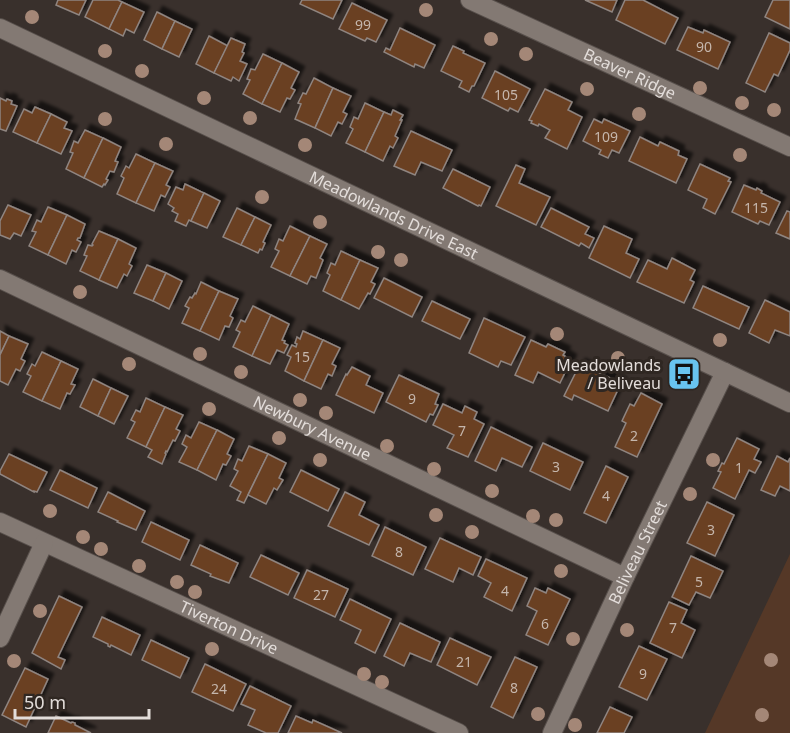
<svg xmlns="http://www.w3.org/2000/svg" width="790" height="733" font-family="'Noto Sans',sans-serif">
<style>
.green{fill:#553827}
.building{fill:#6b3f24;stroke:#8f8580;stroke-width:1.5;filter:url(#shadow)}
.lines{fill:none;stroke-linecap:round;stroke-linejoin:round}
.minor-casing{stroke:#574f4b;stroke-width:20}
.secondary-casing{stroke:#574f4b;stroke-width:20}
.minor{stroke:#837973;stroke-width:18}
.secondary{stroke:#837973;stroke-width:18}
.tree{fill:#a48777}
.labels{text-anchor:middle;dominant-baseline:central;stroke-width:6;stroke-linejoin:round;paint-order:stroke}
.number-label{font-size:14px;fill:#c5b6ac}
.street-label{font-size:16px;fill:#e3ddda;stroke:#2f2722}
.poi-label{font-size:16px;fill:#e3ddda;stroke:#2f2722;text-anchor:end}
</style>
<defs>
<filter id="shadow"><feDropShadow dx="5.5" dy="-5.5" stdDeviation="1.5" flood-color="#0009"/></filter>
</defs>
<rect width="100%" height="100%" fill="#39302c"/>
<!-- green -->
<polygon class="green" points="790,554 790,733 705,733"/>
<!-- building -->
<g class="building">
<polygon points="58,0 86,0 79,15 56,5"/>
<polygon points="93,0 118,0 122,2 109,29 85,17"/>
<polygon points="302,0 342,0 333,19 300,4"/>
<polygon points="585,0 617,0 612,12"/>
<polygon points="625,0 643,0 678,18 665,44 616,20"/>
<polygon points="773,0 790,0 790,29 765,17"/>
<polygon points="122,2 144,12 134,33 126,29 123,36 109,29"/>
<polygon points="352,3 387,20 376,42 367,38 365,41 339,29"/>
<polygon points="157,12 175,21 162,49 144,40"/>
<polygon points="175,21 192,29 179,57 162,49"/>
<polygon points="688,27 703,33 704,30 730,42 718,69 677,50"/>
<polygon points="400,28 435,45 424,68 415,64 414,67 384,52 386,48 390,50"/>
<polygon points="769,33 790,43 790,50 778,76 774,74 765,92 746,83"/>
<polygon points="209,36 228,46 214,73 196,64"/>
<polygon points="231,38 245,44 242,52 244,53 240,61 247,64 239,81 233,77 231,81 214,73"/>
<polygon points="453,46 464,51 463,53 485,63 474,86 472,86 469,92 459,87 462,81 441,71"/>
<polygon points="263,54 282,63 262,104 243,94 250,80 247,79 251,69 255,70"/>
<polygon points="282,63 299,72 291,88 295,90 290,99 287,98 280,112 262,104"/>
<polygon points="495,71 530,89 518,112 510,108 508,111 482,98"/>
<polygon points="314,78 333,88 315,128 295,119 301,104 298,103 303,93 306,94"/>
<polygon points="333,88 351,96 343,112 347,114 342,124 338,122 331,136 315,128"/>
<polygon points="545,89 572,102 568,110 582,117 567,149 545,138 550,130 539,124 538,126 531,123 532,121 529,120"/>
<polygon points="0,98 6,101 7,99 12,101 11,104 17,106 6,131 0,129"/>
<polygon points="365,103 384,112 365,152 346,143 353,129 350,127 354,117 358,119"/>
<polygon points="35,107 51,114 37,143 13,132 24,109 32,113"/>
<polygon points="393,110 403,115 400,120 402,120 395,136 398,138 393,148 390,146 383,161 365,152 384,112 391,115"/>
<polygon points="51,114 67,122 64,128 72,131 61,154 37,143"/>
<polygon points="594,119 602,123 604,119 630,131 619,153 612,150 608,158 599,154 601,150 583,141"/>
<polygon points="85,130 103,138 84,178 66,169 73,153 70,152 74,141 78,143"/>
<polygon points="411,131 452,150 442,171 421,162 415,175 394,166"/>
<polygon points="640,137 658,146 660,142 679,151 678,155 687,159 676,183 629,161"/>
<polygon points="103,138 121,147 115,161 118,162 114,172 110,171 106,179 108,180 105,185 104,184 102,187 84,178"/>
<polygon points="136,154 155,163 136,203 117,194 124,178 121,176 126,166 129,168"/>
<polygon points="155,163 173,171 166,185 170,187 165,197 161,195 154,211 136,203"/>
<polygon points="700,164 730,178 728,181 731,182 715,214 703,208 707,199 688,190"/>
<polygon points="516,165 525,169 519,183 550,197 536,225 496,206"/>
<polygon points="453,169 490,187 481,206 479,205 478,206 443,188"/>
<polygon points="185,184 204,193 191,221 189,220 186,226 175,221 178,214 172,211 174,208 168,204 176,187 183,190"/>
<polygon points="744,185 756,190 757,188 762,191 761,193 780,202 769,225 760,221 758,224 732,212"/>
<polygon points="204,193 220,201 207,228 191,221"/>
<polygon points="8,205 31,215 21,236 14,233 10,239 0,235 0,221"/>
<polygon points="48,207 67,215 48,255 29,246 36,232 32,231 37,220 41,222"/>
<polygon points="237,208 255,217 241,245 223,237"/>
<polygon points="551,208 589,227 585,234 594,238 589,248 581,243 579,246 541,227"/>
<polygon points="787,211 790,212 790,239 776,233"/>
<polygon points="67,215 85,224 80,238 78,238 77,240 81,242 76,252 72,250 66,264 48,255"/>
<polygon points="255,217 271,225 263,242 265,243 262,250 260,249 258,253 241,245"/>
<polygon points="290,226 310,236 290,276 271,267 279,251 275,249 279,239 283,241"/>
<polygon points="604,226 632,239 626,253 639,259 630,278 589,258"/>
<polygon points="99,231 118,239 99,280 80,271 87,256 84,255 88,245 92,246 93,245 92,244"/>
<polygon points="310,236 327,244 320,258 323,260 316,278 311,276 307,284 290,276"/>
<polygon points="118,239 136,248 129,264 132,266 127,276 124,274 117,288 99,280"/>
<polygon points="341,251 360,260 341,300 323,291 330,275 327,273 331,263 335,265"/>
<polygon points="672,258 695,270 690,280 694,282 684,303 637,282 648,260 667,269"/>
<polygon points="360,260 378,268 371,282 375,284 370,294 368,293 359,309 341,300"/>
<polygon points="147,265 166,273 153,301 134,293"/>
<polygon points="166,273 182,281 169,309 153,301"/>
<polygon points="384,278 422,297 412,317 374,298"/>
<polygon points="201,282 219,291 200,331 182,323 189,308 185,306 190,297 192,298 195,293 196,294"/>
<polygon points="703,286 749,307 739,329 693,308"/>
<polygon points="219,291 238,299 230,316 233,318 229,327 225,326 219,340 200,331"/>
<polygon points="765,300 790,312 790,336 775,330 769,343 749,333"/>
<polygon points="432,301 470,319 460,339 422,321"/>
<polygon points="253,306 271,315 252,356 233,347 240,332 236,330 241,320 245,322"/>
<polygon points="271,315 289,324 282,340 285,341 284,343 288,345 284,353 277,350 270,364 252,356"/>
<polygon points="484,318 525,337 511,365 501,361 498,367 469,353"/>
<polygon points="0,331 9,336 0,355"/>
<polygon points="303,331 323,340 304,381 285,371 291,357 287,355 292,345 296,347 297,344 295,343 297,337 300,339"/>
<polygon points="9,336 28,344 21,359 25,361 20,371 16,369 8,385 0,381 0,355"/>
<polygon points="323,340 340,348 332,364 336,366 332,376 328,374 321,389 304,381"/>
<polygon points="531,340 546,347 548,344 565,352 563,355 571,360 560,383 538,372 533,383 515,375"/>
<polygon points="42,352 61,361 42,401 23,392 31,376 27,374 32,364 35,366"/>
<polygon points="61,361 78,369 71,384 75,385 70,394 67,393 60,409 42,401"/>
<polygon points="580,364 621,383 608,411 574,395 572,400 564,396"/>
<polygon points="352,367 370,376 366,385 383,393 374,413 336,395 346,374 347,375"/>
<polygon points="399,375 439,394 435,404 438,405 433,415 430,414 426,422 386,402"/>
<polygon points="93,379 111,388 98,416 80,407"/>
<polygon points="111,388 128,396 114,424 98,416"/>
<polygon points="641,393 662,404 637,457 615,447 626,423 622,421 630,404 634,406"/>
<polygon points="146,398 165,407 146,447 127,438 135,422 131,420 136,410 140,412"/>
<polygon points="443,404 462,413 465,406 477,412 474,419 484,424 468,457 447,448 454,435 433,425"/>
<polygon points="165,407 183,415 176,429 180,431 175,441 173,440 167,452 166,451 165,453 166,454 162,464 148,457 152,450 146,447"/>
<polygon points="199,422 217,430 197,470 179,462 187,447 182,444 186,435 191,438"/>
<polygon points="491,427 532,447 522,467 502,458 496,471 475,461"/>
<polygon points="217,430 234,439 227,454 231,456 226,465 223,464 216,480 197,470"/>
<polygon points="737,438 759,449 754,459 761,462 755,473 749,470 735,499 713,488 721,472 718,471 722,463 724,464"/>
<polygon points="543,443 583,462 570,490 530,471"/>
<polygon points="249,446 268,454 244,503 237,500 241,492 230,486 238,471 234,469 238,459 242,461"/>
<polygon points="9,454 47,472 37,492 34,491 34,492 0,474 0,471"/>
<polygon points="268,454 286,463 279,478 283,480 277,490 274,488 266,504 248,495"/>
<polygon points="777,456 788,462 790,458 790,491 780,486 775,496 761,490"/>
<polygon points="606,466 628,477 606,523 584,513"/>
<polygon points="60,470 97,488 88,508 50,490"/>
<polygon points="301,470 339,489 328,511 290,492"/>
<polygon points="108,492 145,511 136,530 117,522 118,521 98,512"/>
<polygon points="345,492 365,502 359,515 379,525 369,545 328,526"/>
<polygon points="707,502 734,515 715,556 687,543"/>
<polygon points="151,522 189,540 180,560 142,542"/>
<polygon points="385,527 426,547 413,575 372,556"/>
<polygon points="440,538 481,557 473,575 459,568 453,582 425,569"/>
<polygon points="200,545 238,563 229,583 210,576 211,574 191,565"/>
<polygon points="261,555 299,573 288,595 250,577"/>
<polygon points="691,556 723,571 710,598 696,592 689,605 672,597"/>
<polygon points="486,559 527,578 512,611 484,597 491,583 478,576"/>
<polygon points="307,570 348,589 335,617 294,598"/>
<polygon points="535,588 546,593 548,588 570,599 548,645 526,635 537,611 527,606"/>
<polygon points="59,596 82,607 58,657 65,660 61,669 32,653"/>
<polygon points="350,599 391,619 375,653 355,643 361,630 340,620"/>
<polygon points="669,602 687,610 681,623 695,630 682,658 650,643"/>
<polygon points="102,617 140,635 131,655 111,645 110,647 108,646 108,644 93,637"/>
<polygon points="400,623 440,642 431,662 410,653 404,666 384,656"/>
<polygon points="450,638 491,657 477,685 437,665"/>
<polygon points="151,640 189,658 180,678 142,660"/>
<polygon points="639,646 667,659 647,700 619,687"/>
<polygon points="515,657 537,667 513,718 491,707"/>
<polygon points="205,664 246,684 233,711 192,692"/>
<polygon points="25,668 48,679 26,727 2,715"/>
<polygon points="250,686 291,706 278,733 266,733 248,725 255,710 241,704"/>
<polygon points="610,707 632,717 624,733 597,733"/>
<polygon points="56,716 71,723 72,722 75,723 75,725 91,733 48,733"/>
<polygon points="296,716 312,723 313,720 342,733 288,733"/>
</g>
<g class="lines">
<!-- minor casing -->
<g class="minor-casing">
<g id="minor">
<path id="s1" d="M470,0L790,147"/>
<path id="s2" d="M0,279L625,577"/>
<path id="s3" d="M0,522L459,733"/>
<polyline points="0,638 44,543"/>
<path id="s4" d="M552,733L625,577L725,372"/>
</g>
</g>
<!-- secondary casing -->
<g class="secondary-casing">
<g id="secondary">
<path id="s5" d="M0,28L790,403"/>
</g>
</g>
<!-- minor -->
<use href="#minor" class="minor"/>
<!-- secondary -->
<use href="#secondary" class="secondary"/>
</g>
<!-- trees -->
<g class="tree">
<circle cx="426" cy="10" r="7"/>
<circle cx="32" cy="17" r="7"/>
<circle cx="491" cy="39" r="7"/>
<circle cx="105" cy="51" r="7"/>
<circle cx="526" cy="54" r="7"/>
<circle cx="142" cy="71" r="7"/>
<circle cx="700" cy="88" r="7"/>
<circle cx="587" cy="89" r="7"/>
<circle cx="204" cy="98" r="7"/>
<circle cx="742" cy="103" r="7"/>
<circle cx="774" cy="110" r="7"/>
<circle cx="639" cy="114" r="7"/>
<circle cx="250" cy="118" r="7"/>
<circle cx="105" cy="119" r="7"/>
<circle cx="166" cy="144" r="7"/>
<circle cx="305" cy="145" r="7"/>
<circle cx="740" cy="155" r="7"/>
<circle cx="262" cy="197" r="7"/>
<circle cx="320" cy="222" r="7"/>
<circle cx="378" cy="252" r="7"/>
<circle cx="401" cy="260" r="7"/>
<circle cx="80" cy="292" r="7"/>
<circle cx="557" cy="334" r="7"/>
<circle cx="720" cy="340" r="7"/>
<circle cx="200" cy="354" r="7"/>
<circle cx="618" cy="358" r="7"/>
<circle cx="129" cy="364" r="7"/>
<circle cx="241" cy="372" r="7"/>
<circle cx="300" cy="400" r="7"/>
<circle cx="209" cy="409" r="7"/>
<circle cx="326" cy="413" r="7"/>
<circle cx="279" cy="438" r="7"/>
<circle cx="387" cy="446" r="7"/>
<circle cx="320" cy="460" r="7"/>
<circle cx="713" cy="460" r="7"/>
<circle cx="434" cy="469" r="7"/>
<circle cx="492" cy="491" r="7"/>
<circle cx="690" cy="494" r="7"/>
<circle cx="50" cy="511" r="7"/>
<circle cx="436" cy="515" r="7"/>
<circle cx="533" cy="516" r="7"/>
<circle cx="556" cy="520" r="7"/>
<circle cx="472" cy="532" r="7"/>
<circle cx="83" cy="537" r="7"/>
<circle cx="101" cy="549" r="7"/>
<circle cx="139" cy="566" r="7"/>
<circle cx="561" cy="571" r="7"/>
<circle cx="177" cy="582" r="7"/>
<circle cx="195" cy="592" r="7"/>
<circle cx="40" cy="611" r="7"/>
<circle cx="627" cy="630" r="7"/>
<circle cx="573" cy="639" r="7"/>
<circle cx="212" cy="649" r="7"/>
<circle cx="771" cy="660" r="7"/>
<circle cx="14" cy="661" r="7"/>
<circle cx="364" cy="674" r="7"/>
<circle cx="382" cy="682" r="7"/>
<circle cx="538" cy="714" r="7"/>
<circle cx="762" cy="715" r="7"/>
<circle cx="575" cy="725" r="7"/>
</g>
<!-- icons -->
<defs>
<g id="bus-square" transform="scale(1.725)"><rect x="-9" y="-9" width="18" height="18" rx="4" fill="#68c4f0" stroke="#2f2722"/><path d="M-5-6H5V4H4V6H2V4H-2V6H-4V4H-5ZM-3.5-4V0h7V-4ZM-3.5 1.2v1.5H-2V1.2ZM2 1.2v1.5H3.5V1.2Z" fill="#111"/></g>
</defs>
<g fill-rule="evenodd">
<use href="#bus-square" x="684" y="374"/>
</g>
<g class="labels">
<!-- number labels -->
<g class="number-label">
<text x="363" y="24">99</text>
<text x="704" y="46">90</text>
<text x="506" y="94">105</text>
<text x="606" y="136">109</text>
<text x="756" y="207">115</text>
<text x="302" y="356">15</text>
<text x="412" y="398">9</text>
<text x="462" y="430">7</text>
<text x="634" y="435">2</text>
<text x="556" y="466">3</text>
<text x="739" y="467">1</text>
<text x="606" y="495">4</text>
<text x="711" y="529">3</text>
<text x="399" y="551">8</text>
<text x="699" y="581">5</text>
<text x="505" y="590">4</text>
<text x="321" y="594">27</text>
<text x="545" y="623">6</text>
<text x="673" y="627">7</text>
<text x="464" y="661">21</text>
<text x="643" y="673">9</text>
<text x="514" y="687">8</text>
<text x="219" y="688">24</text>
</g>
<!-- street labels -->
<g class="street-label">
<text stroke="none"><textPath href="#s1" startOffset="176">Beaver Ridge</textPath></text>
<text stroke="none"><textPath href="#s5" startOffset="436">Meadowlands Drive East</textPath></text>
<text stroke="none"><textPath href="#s2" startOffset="346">Newbury Avenue</textPath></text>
<text stroke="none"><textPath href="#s4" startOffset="200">Beliveau Street</textPath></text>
<text stroke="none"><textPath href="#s3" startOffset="252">Tiverton Drive</textPath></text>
</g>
<!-- poi labels -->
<g class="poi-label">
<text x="661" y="365">Meadowlands<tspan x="661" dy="18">/ Beliveau</tspan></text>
</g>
</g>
<!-- scale -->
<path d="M15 709v9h134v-9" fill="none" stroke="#e3ddda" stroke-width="3"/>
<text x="24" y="709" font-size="18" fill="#e3ddda" stroke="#2f2722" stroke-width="4.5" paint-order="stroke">50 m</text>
</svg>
